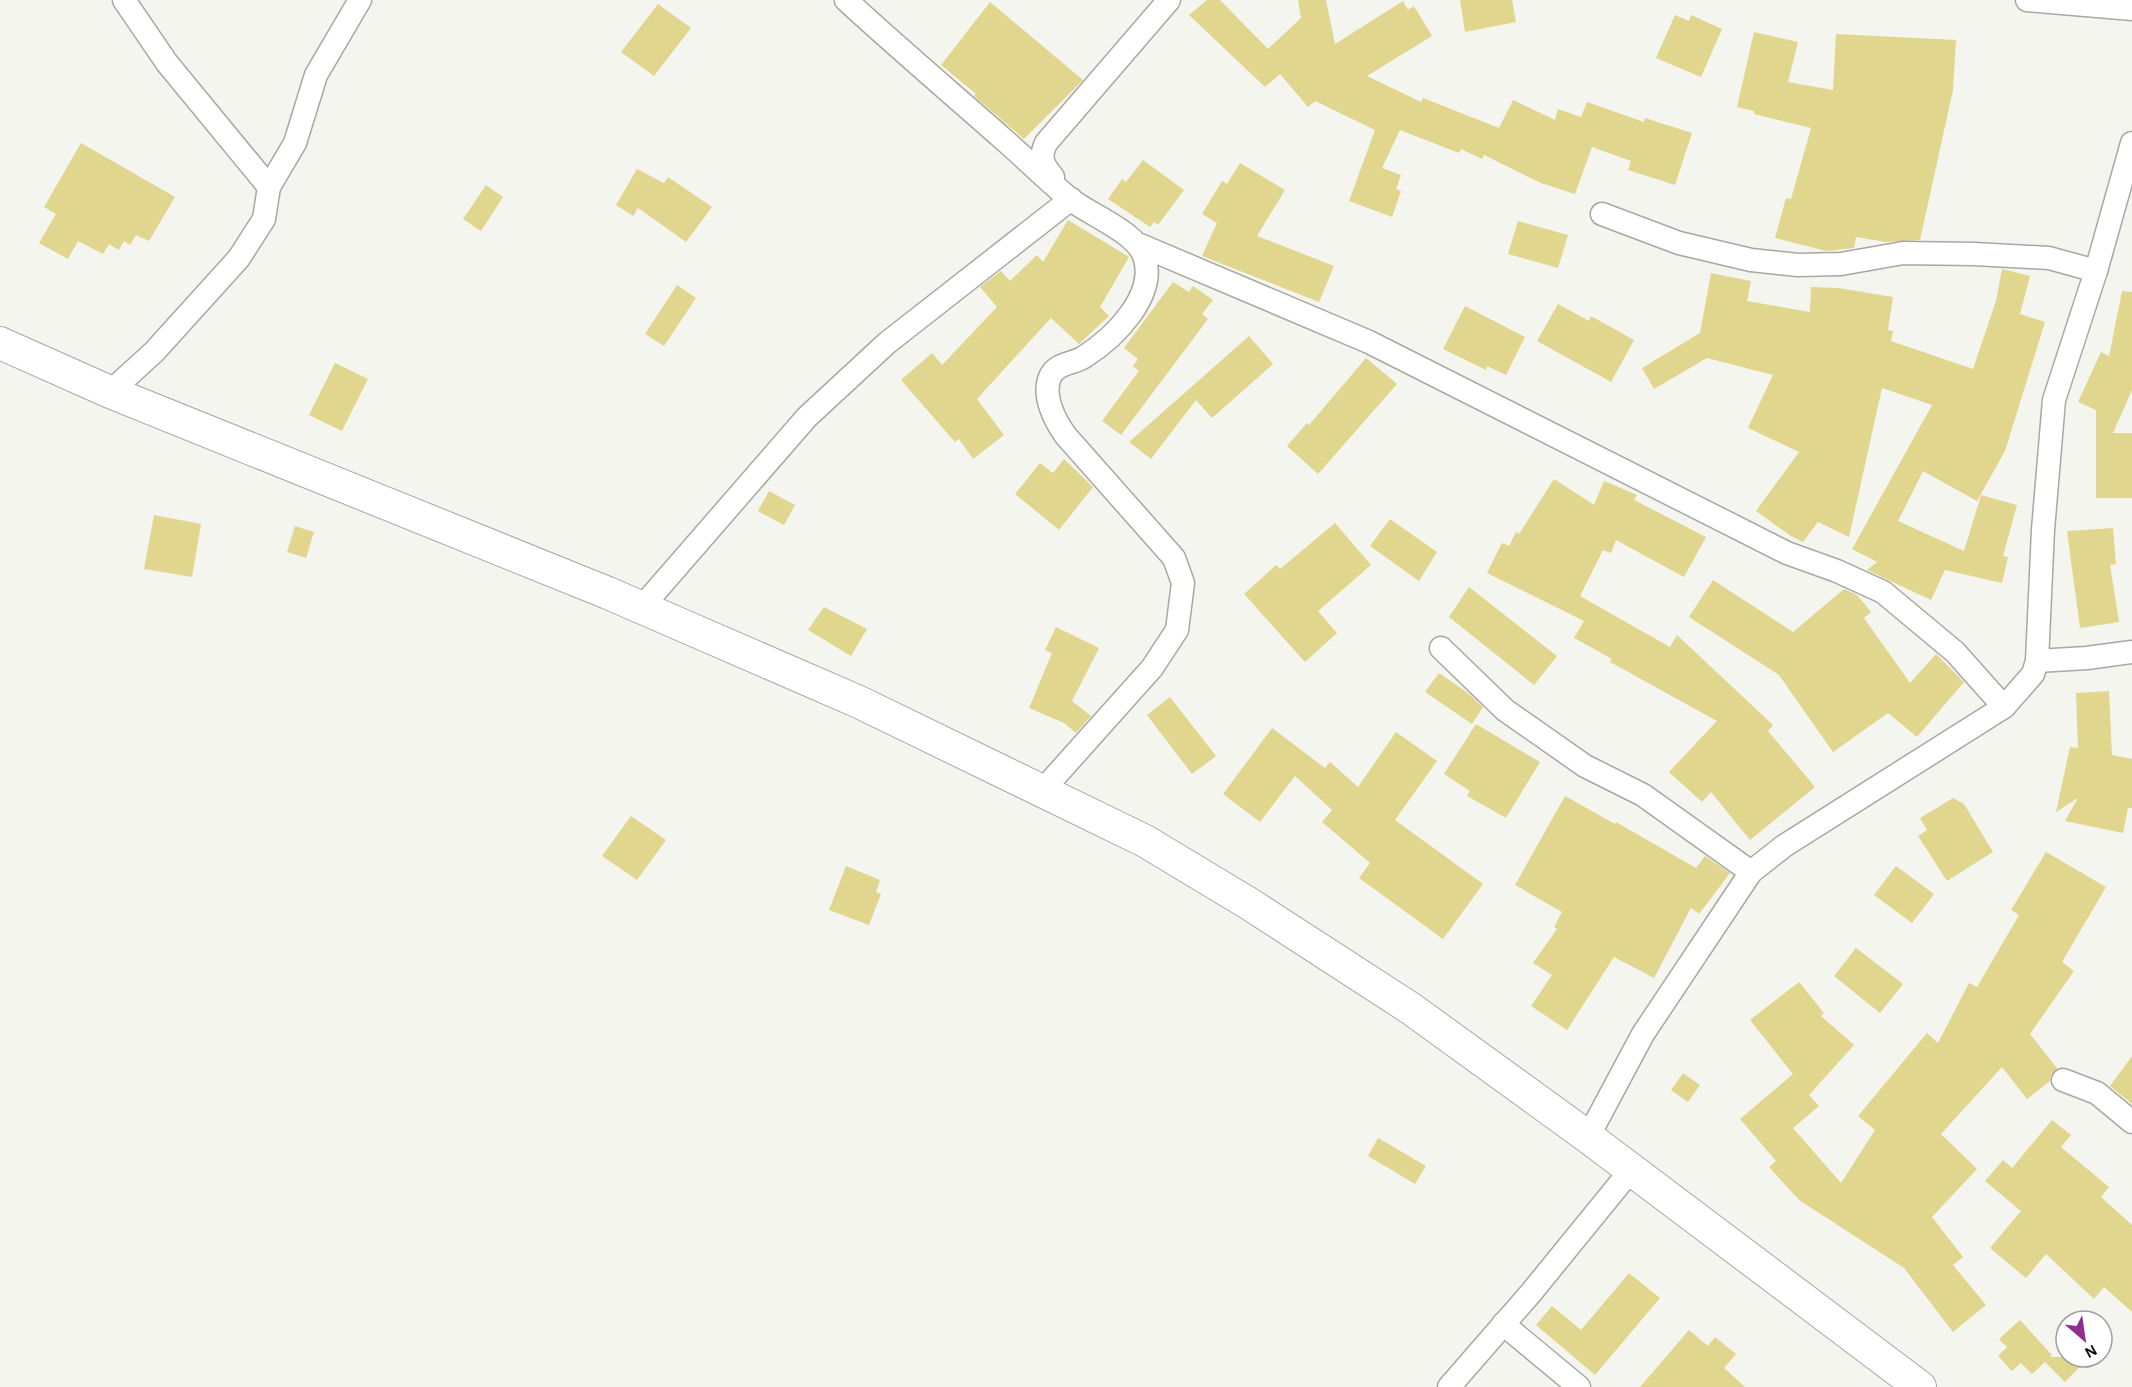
<svg xmlns="http://www.w3.org/2000/svg" width="2132" height="1387" font-family="'Alegreya Sans',sans-serif">
<style>
.building{fill:#e0d68e}
.lines{fill:none;stroke-linecap:round;stroke-linejoin:round}
.street-casing{stroke:#a8a7a2;stroke-width:25}
.secondary-casing{stroke:#a8a7a2;stroke-width:34}
.street{stroke:#fff;stroke-width:22}
.secondary{stroke:#fff;stroke-width:32}
</style>
<rect width="100%" height="100%" fill="#f5f5ef"/>
<!-- building -->
<g class="building">
<polygon points="1207,0 1220,0 1268,49 1301,18 1298,0 1326,0 1335,44 1403,1 1408,10 1414,6 1432,36 1367,76 1421,102 1423,98 1499,128 1513,100 1555,120 1558,109 1581,117 1587,102 1644,122 1645,118 1692,133 1675,185 1628,170 1631,161 1592,147 1575,194 1541,183 1484,155 1482,159 1461,149 1459,153 1400,130 1382,168 1401,175 1396,189 1401,191 1392,217 1349,201 1375,130 1315,101 1308,107 1280,74 1265,87 1189,15"/>
<polygon points="1460,0 1512,0 1516,22 1465,32"/>
<polygon points="990,2 1083,80 1024,139 974,96 976,94 941,65"/>
<polygon points="658,4 691,28 654,76 621,52"/>
<polygon points="1675,15 1689,21 1691,15 1722,29 1701,77 1656,58"/>
<polygon points="1754,32 1798,42 1788,82 1833,90 1836,34 1956,40 1953,90 1920,240 1885,242 1856,237 1854,248 1826,251 1775,238 1786,198 1791,199 1811,128 1754,114 1754,111 1737,107"/>
<polygon points="81,143 175,197 149,241 136,235 130,245 124,241 119,250 109,244 103,254 78,241 68,259 39,243 56,214 44,207"/>
<polygon points="1143,160 1184,190 1158,225 1154,222 1150,227 1108,199 1122,179 1126,182"/>
<polygon points="1240,163 1285,190 1257,236 1334,266 1319,302 1202,256 1217,223 1202,214 1222,181 1227,184"/>
<polygon points="637,169 664,183 668,177 712,207 686,242 638,208 633,216 616,205"/>
<polygon points="486,185 503,197 481,231 463,219"/>
<polygon points="1068,220 1129,257 1100,307 1109,316 1079,344 1051,318 977,399 1004,435 973,459 959,439 955,442 901,380 932,353 942,365 997,307 980,287 1001,271 1010,281 1037,255 1043,262"/>
<polygon points="1518,221 1568,235 1558,268 1508,254"/>
<polygon points="2002,269 2030,276 2020,314 2045,322 2005,451 1977,501 1923,471 1898,521 1964,551 1981,495 2017,505 2003,556 2008,557 2002,583 1945,570 1931,600 1867,570 1877,562 1852,549 1932,405 1882,388 1849,537 1818,522 1803,542 1791,536 1756,511 1799,452 1748,428 1773,375 1707,358 1654,389 1642,368 1700,333 1711,273 1751,281 1747,301 1810,312 1811,287 1839,288 1893,297 1888,330 1893,331 1891,341 1973,369 1996,301"/>
<polygon points="1173,282 1189,292 1193,286 1213,300 1202,314 1208,319 1121,435 1102,421 1139,371 1133,366 1138,359 1124,348"/>
<polygon points="677,285 696,298 664,346 645,334"/>
<polygon points="2122,291 2132,292 2132,390 2113,433 2132,433 2132,498 2096,498 2096,410 2078,402 2101,352 2109,356"/>
<polygon points="1558,304 1589,321 1591,316 1634,340 1611,382 1537,341"/>
<polygon points="1465,306 1525,337 1506,375 1487,366 1486,370 1443,349"/>
<polygon points="1249,336 1273,364 1212,418 1196,400 1151,459 1129,442"/>
<polygon points="1366,358 1397,384 1318,474 1287,446 1307,423 1309,425"/>
<polygon points="335,363 368,379 342,431 309,415"/>
<polygon points="1064,459 1093,487 1059,530 1015,494 1040,463 1053,473"/>
<polygon points="1554,479 1594,505 1604,481 1637,495 1634,500 1706,537 1684,577 1616,540 1611,553 1603,550 1580,596 1670,647 1677,635 1773,725 1768,731 1815,787 1750,840 1711,792 1702,802 1669,772 1717,721 1610,662 1612,659 1574,638 1584,621 1487,573 1502,543 1509,546 1516,532 1519,534"/>
<polygon points="769,491 795,505 784,525 758,511"/>
<polygon points="154,515 201,524 192,577 144,569"/>
<polygon points="1390,519 1437,552 1419,581 1370,546"/>
<polygon points="1335,523 1371,565 1318,611 1337,633 1305,662 1244,594 1276,565 1280,569"/>
<polygon points="295,526 314,532 306,558 287,552"/>
<polygon points="2113,528 2116,564 2110,565 2119,622 2080,628 2067,531"/>
<polygon points="1713,580 1793,632 1844,589 1857,595 1871,612 1864,618 1910,683 1936,654 1964,682 1917,737 1888,713 1833,752 1779,675 1689,617"/>
<polygon points="1469,587 1557,656 1534,685 1449,617"/>
<polygon points="824,607 867,629 851,656 808,630"/>
<polygon points="1056,627 1099,648 1072,701 1091,716 1076,733 1064,723 1029,708 1052,653 1045,650"/>
<polygon points="1439,673 1469,694 1483,707 1472,724 1425,692"/>
<polygon points="2109,691 2112,755 2132,759 2132,808 2128,808 2123,833 2065,821 2078,798 2056,812 2070,747 2078,748 2076,693"/>
<polygon points="1170,697 1216,756 1192,774 1147,715"/>
<polygon points="1476,724 1540,762 1506,818 1467,796 1470,791 1444,774"/>
<polygon points="1272,728 1325,768 1330,762 1358,787 1396,732 1437,761 1395,820 1483,884 1443,939 1359,878 1370,863 1322,822 1332,810 1295,776 1260,822 1223,794"/>
<polygon points="1565,796 1615,824 1616,822 1696,868 1705,856 1730,873 1699,914 1691,908 1654,978 1614,957 1567,1030 1531,1006 1552,975 1533,963 1557,929 1554,927 1562,912 1515,885"/>
<polygon points="1953,798 1964,804 1993,852 1947,881 1918,836 1927,830 1920,818"/>
<polygon points="631,816 666,840 637,880 602,856"/>
<polygon points="2046,852 2106,887 2062,962 2074,971 2030,1034 2057,1068 2051,1075 2050,1081 2027,1099 2002,1067 1941,1134 1977,1169 1932,1217 1963,1257 1953,1265 1986,1305 1953,1332 1904,1268 1799,1200 1769,1167 1776,1161 1740,1119 1793,1074 1750,1020 1799,982 1824,1013 1821,1016 1854,1045 1809,1095 1819,1106 1793,1128 1841,1183 1875,1130 1858,1116 1927,1033 1938,1043 1969,983 1977,987 2019,915 2011,910"/>
<polygon points="846,866 880,880 876,892 881,894 869,925 829,910"/>
<polygon points="1896,866 1934,894 1912,923 1874,895"/>
<polygon points="1856,948 1903,984 1880,1013 1834,976"/>
<polygon points="2132,1056 2132,1104 2110,1086"/>
<polygon points="1683,1073 1700,1085 1688,1102 1671,1090"/>
<polygon points="2052,1120 2071,1135 2061,1147 2109,1187 2101,1197 2132,1225 2132,1312 2104,1287 2094,1299 2046,1254 2026,1278 1990,1248 2021,1211 1985,1181 2003,1160 2012,1168"/>
<polygon points="1378,1138 1426,1166 1415,1184 1368,1156"/>
<polygon points="1629,1273 1660,1298 1595,1375 1536,1325 1552,1306 1581,1330"/>
<polygon points="2020,1320 2052,1355 2050,1357 2090,1357 2065,1382 2045,1362 2032,1374 2021,1363 2012,1371 1998,1356 2007,1347 1999,1339"/>
<polygon points="1689,1330 1708,1346 1715,1337 1736,1354 1724,1368 1745,1387 1640,1387"/>
</g>
<g class="lines">
<!-- street casing -->
<g class="street-casing">
<g id="street">
<polyline points="124,0 167,63 269,187"/>
<path d="M846,0C897,47 950,92 1002,138C1025,158 1047,180 1070,199C1090,215 1136,232 1144,256C1158,295 1114,338 1084,357C1073,364 1056,363 1050,377C1042,396 1055,421 1066,436L1174,558L1183,583L1177,630L1152,668L1042,791"/>
<polyline points="2027,0 2132,9"/>
<path d="M1053,177C1043,165 1039,158 1046,143L1169,0"/>
<polyline points="1602,214 1679,243 1751,260 1798,265 1841,264 1903,253 1974,254 2049,258 2096,271"/>
<polyline points="1140,245 1369,342 1787,553 1837,571 1883,592 1955,652 2004,707"/>
<polyline points="110,392 154,352 239,258 264,219 269,187 295,143 316,75 360,0"/>
<polyline points="642,607 807,417 887,343 1071,199"/>
<polyline points="1441,648 1505,710 1585,766 1643,795 1751,872"/>
<polyline points="2037,661 2087,658 2132,652"/>
<polyline points="2063,1080 2097,1093 2132,1122"/>
<polyline points="1588,1137 1643,1034 1751,872 1784,846 2004,707 2033,674 2037,661 2043,530 2054,400 2096,271 2132,143"/>
<polyline points="1503,1324 1579,1387"/>
<polyline points="1449,1387 1530,1294 1631,1170"/>
</g>
</g>
<!-- secondary casing -->
<g class="secondary-casing">
<polyline id="secondary" points="0,343 110,392 608,593 859,702 1145,841 1248,903 1410,1008 1588,1137 1920,1387"/>
</g>
<!-- street -->
<use href="#street" class="street"/>
<!-- secondary -->
<use href="#secondary" class="secondary"/>
</g>
<!-- north arrow -->
<g transform="translate(2084 1339) rotate(151)"><circle r="28" fill="#ffffff" stroke="#9f9f9f" stroke-width="1.5"/>
<path d="M0-4.5L10 22L0 15L-10 22Z" fill="#912c91"/>
<text y="-9" font-size="16" font-weight="bold" text-anchor="middle" fill="#10100e">N</text>
</g>
</svg>
